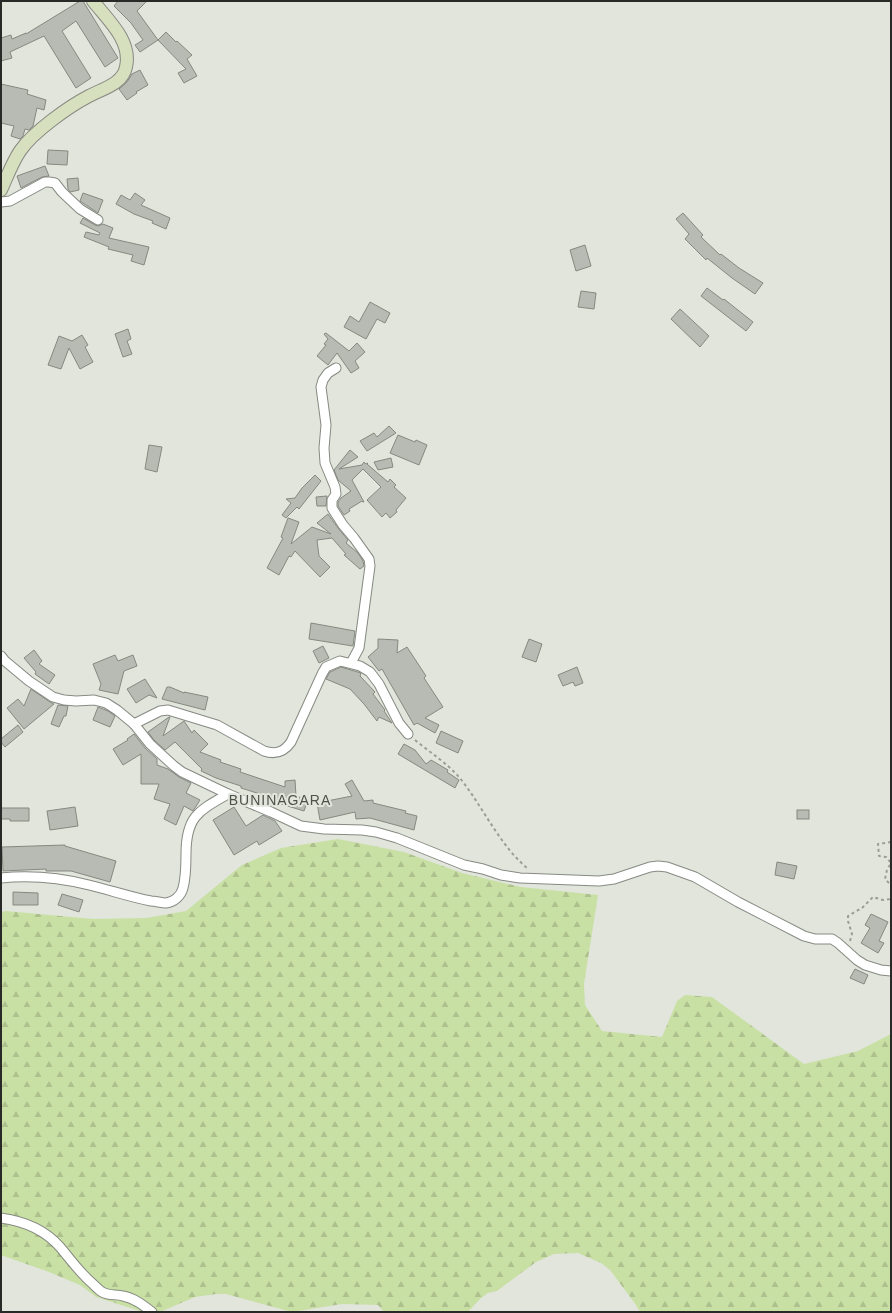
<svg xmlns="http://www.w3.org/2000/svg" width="892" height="1313" font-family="Arial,sans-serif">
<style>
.forest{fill:url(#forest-firs)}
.building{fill:#b8bbb3;stroke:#858980}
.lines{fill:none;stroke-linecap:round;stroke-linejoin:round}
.street-casing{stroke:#868a82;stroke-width:11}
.secondary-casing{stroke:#868a82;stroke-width:14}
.path{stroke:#9b9e97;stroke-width:2;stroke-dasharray:3 3;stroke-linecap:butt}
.street{stroke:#fff;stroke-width:9}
.secondary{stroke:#d6e0be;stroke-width:12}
.labels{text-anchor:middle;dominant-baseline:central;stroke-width:4;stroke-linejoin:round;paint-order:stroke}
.quarter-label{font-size:14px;letter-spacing:1px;fill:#4e5149;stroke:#e1e5dc}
</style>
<defs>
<pattern id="forest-firs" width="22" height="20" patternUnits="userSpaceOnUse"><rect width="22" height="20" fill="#c9e0a4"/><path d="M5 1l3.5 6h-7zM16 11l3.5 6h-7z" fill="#adc08d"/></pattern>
</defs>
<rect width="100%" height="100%" fill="#e1e5dc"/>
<!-- forest -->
<polygon class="forest" points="338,839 404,852 462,873 521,887 598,895 584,984 585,1005 602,1031 662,1037 677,1001 685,995 712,997 804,1064 858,1051 891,1034 891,1312 640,1312 636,1305 610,1270 601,1263 578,1253 554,1254 536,1262 497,1291 488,1293 480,1299 468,1312 384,1312 378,1305 342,1304 292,1312 226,1294 216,1294 195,1297 160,1312 143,1312 96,1297 80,1285 49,1272 1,1255 1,912 6,911 93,919 146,918 186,911 242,865 281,848"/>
<!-- building -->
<g class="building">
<polygon points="80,1 83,1 118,58 105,67 76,21 62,31 91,78 76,88 44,36 10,52 12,58 1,61 1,38 11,35 12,39 26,33 26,34"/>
<polygon points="118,1 147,1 137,11 158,40 140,52 135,45 143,40 131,23 114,6"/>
<polygon points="166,32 176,42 177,41 192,55 187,59 197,76 184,83 178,73 186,69 158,40"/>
<polygon points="140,70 148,85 136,92 137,93 127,100 119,89 127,82 132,74"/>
<polygon points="1,84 28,90 27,94 46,100 44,110 37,108 33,126 29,130 25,129 23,136 20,139 11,136 14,126 1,123"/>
<polygon points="48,150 68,151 67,165 47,164"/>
<polygon points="45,166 49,176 42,177 21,188 17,176"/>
<polygon points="78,178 79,190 70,192 68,189 67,179"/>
<polygon points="83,193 103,200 98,213 80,201"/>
<polygon points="135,193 145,200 141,205 170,218 166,229 152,223 153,221 134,214 116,204 121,195 130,200"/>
<polygon points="683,213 703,235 701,237 720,255 721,254 739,268 763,283 755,294 732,278 707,258 706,260 685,239 689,234 676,219"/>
<polygon points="83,218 95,225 98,226 103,224 113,228 109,238 149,247 144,265 131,261 133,255 108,249 109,247 84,237 86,232 99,235 100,233 80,223"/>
<polygon points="585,245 591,266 576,271 570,250"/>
<polygon points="707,288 723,300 724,299 753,322 746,331 701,296"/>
<polygon points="581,291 596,293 594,309 578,307"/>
<polygon points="370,302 390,313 385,323 377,319 366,339 344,327 350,316 359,322"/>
<polygon points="680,309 709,336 700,347 671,319"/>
<polygon points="128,329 131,339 127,341 132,354 123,357 115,334"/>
<polygon points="326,333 349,351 357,343 365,352 355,361 359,368 351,373 337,353 328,365 317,356 326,345 324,344 328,339 324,334"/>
<polygon points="82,335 88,345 85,347 93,362 80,369 69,348 61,369 48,365 59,336 72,341"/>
<polygon points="389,426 396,433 367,451 360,441 374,433 377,437"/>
<polygon points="398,435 415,442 416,440 427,445 419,465 390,453"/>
<polygon points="149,445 162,447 157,472 145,469"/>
<polygon points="350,450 358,457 339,469 362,465 364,462 366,464 368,463 367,464 388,482 390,479 396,485 394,487 406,498 396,510 397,512 390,518 386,513 382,517 367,500 381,487 363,469 352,480 364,502 363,502 362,501 349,509 350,511 344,515 338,506 338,502 341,498 351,491 338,480 334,470"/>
<polygon points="391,458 393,467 378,470 374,462"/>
<polygon points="315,475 321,481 299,509 297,507 286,518 282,515 291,503 286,499 295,498 302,488"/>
<polygon points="327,496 326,506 317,506 316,497"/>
<polygon points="328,514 338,528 348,540 346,543 358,553 363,561 364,566 360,569 344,555 346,554 332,538 317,540 319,556 330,567 320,577 295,551 291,557 289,556 279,575 267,568 283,538 281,537 288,518 299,522 291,544 312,527 331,534 317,523"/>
<polygon points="311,623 355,631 353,646 309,639"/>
<polygon points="378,639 398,640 397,653 407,647 426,676 424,678 443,707 425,718 439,725 435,733 417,723 414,725 382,669 379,671 368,657 378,648"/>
<polygon points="529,639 542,644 536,662 522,657"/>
<polygon points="323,646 329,658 319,663 313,651"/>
<polygon points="34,650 42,661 39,664 55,675 49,684 35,674 36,672 24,658"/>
<polygon points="115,655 118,661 133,655 137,666 124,671 118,694 99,690 101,684 93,664"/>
<polygon points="341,667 361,673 360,676 375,692 373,694 385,710 384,711 392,723 379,717 377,721 364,704 350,689 326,679 330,672"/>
<polygon points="577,667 583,683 575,686 573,682 563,686 558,675"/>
<polygon points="145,679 157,698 149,695 136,703 127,689"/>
<polygon points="167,687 170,687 184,693 184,692 208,697 205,710 162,699"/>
<polygon points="31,689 50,702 54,704 24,729 7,708 18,699 24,706"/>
<polygon points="58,705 68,706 66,716 64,716 59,727 51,724"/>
<polygon points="98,707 108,711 115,716 110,727 93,720"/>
<polygon points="169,717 170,717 163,736 184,721 192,733 194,730 208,744 200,752 221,760 220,762 241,769 240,772 285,787 285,781 295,780 296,796 308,800 304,811 281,804 282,801 241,788 241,786 216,778 201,771 202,769 175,742 165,750 154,740 148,732"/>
<polygon points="18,725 23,732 5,747 1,742 1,739"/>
<polygon points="441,731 463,741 458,753 436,743"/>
<polygon points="134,734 145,748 157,759 157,765 168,769 179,777 191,783 186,793 200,800 193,811 184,806 176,825 164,819 170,804 154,799 159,784 141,784 141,754 123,765 113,749 128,740 127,739"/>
<polygon points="404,744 415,750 426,764 431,760 448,770 447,772 459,780 455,788 398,754"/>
<polygon points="352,780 364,801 373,800 373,803 406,811 405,813 417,816 414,830 370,818 356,819 355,812 320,820 317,803 352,796 345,784"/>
<polygon points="75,807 78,826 50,830 47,811"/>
<polygon points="234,807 246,826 263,815 275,821 282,831 259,845 257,841 234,855 213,820"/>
<polygon points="1,808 29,808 29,821 10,821 10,819 1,819"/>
<rect x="797" y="810" width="12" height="9"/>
<polygon points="65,845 65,846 116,861 110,882 71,871 46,871 46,869 3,871 2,847"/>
<polygon points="777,862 797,866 794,879 775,875"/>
<polygon points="13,892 38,893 38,905 13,905"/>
<polygon points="62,894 83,900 79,912 58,905"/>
<polygon points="871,914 888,922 879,941 884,943 878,953 861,943 870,928 865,925"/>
<polygon points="855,969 868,975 864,984 850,978"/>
</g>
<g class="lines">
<!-- street casing -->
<g class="street-casing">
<g id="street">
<polyline points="1,202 10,201 45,182 49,182 55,183 62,192 80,209 98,220"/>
<polyline points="336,368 328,373 323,380 321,387 326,425 324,448 325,463 335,487 336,494 332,500 332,508 343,525 354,538 369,559 370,566 359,648 351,663"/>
<polyline points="1,656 5,661 29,681 53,697 64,700 76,701 94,700 106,703 117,710 134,724 150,744 174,766 182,772 228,794 271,812 301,826 324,829 362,830 376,832 397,838 464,865 483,869 501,875 520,878 599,881 614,879 650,867 658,866 667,867 695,877 738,902 804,936 815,939 832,939 838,943 857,960 865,965 881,970 891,971"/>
<path d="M134,724L160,711L168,710L217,725L264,751C276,755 284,752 291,742L322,674L326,667L340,661L360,666L370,672L379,684L399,723L408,734"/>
<path d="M1,878C30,875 61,878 89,885C110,890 130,897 151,901C156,901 161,903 166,903C174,902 181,896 183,888C186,877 186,865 186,854C186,817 198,811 228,794"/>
<path d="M1,1218C23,1221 45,1230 60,1247C71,1260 80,1273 93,1284C95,1286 99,1290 102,1292C109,1296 116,1294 123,1296C134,1298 143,1305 152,1312"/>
</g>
</g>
<!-- secondary casing -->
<g class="secondary-casing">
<path id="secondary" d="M1,190C7,177 12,163 20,151C33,132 68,107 89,96C102,89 123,84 126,67C132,41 108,20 93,1"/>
</g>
<!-- path -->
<g class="path">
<path d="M415,740C432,754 450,765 463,782C485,811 500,845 527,868"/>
<polyline points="891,842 878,844 879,856 886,857 891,863 887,870 885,879 891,885"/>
<polyline points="850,941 852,934 848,921 848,916 862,908 873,897 883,900 891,899"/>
</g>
<!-- street -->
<use href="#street" class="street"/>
<!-- secondary -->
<use href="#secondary" class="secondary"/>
</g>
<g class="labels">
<!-- quarter labels -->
<g class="quarter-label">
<text x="280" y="800">BUNINAGARA</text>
</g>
</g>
<!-- border -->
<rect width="892" height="1313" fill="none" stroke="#292a27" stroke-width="4"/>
</svg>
